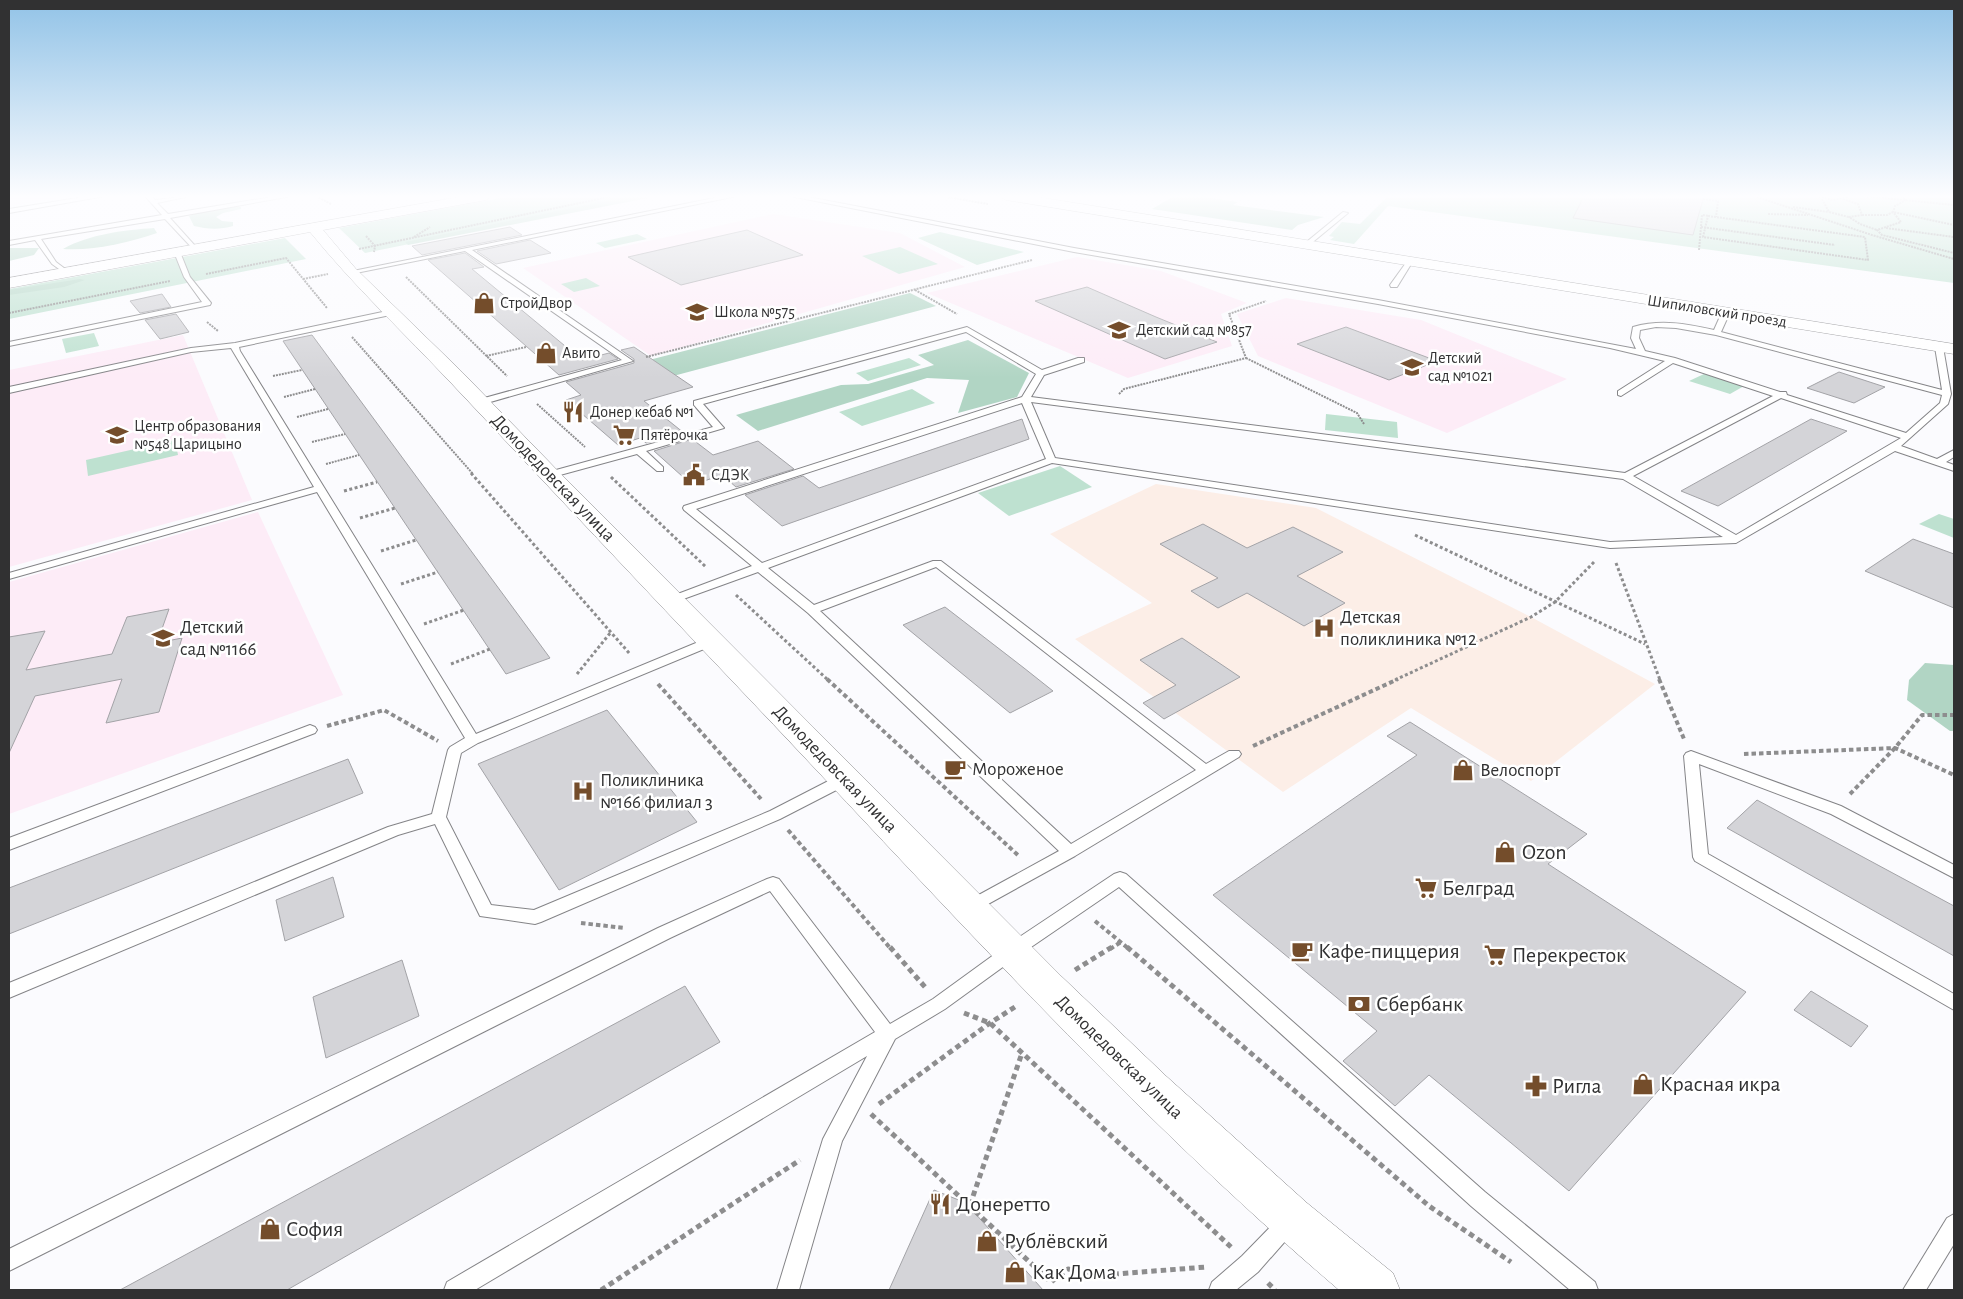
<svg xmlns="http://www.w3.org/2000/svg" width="1963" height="1299" font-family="'Alegreya Sans',sans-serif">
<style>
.education{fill:#fdecf7}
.medical{fill:#fceee7}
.green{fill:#bee1d0}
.forest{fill:#b1d5c4}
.building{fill:#d4d4d8;stroke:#a3a3a7}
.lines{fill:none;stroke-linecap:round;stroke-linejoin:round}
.lane-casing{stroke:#848487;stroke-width:2}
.secondary-casing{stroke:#848487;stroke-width:1}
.path-far3{stroke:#8d8d8e;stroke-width:2;stroke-dasharray:2 1;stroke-linecap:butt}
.path-far2{stroke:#8d8d8e;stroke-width:3;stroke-dasharray:3 2.5;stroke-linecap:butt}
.path-far1{stroke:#8d8d8e;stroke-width:4;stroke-dasharray:4.5 3;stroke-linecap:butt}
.path{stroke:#8d8d8e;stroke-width:5;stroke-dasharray:5.5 4;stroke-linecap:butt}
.lane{fill:#fff;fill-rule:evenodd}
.secondary{fill:#fff;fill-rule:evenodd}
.labels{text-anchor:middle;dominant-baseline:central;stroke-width:5;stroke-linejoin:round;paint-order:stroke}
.far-poi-label{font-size:16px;fill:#313132;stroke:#fff;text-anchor:start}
.far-street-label{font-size:16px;fill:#313132;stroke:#fff}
.street-label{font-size:19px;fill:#313132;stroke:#fff}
.poi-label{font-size:19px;fill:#313132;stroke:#fff;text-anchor:start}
.near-poi-label{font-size:22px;fill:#313132;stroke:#fff;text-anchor:start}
</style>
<rect width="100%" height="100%" fill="#fbfbfe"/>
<!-- education -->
<g class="education">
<polygon points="9,196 75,196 9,206"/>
<polygon points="773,214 900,233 965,267 651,356 523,268"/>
<polygon points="1077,257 1161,271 1247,303 1221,314 1232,346 1128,378 927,293"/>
<polygon points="1286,298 1421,320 1567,379 1447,433 1258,356 1237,314"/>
<polygon points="183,335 252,500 9,567 9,370"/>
<polygon points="258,512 343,695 9,814 9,582"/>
</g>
<!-- medical -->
<polygon class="medical" points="1156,484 1316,508 1531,617 1655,684 1531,781 1411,708 1283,792 1075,639 1152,603 1050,534"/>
<!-- green -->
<g class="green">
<polygon points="511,196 646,196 365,253 339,228"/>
<polygon points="1384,196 1954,196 1954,283 1388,206 1354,244 1330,240 1334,237 1329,236 1342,222 1360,224 1387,197"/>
<polygon points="940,232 1024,252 977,265 918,238"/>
<polygon points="637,234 647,239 605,248 596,243"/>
<polygon points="285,238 306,259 9,319 9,289"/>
<polygon points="900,247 938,264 899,274 862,256"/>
<polygon points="586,278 600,286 574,292 561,284"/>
<polygon points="94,333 99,346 66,353 62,339"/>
<polygon points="909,358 921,365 868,381 856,373"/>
<polygon points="1704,374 1744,386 1730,394 1689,381"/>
<polygon points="912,389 935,403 862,426 839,412"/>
<polygon points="1326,414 1397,422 1398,438 1325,430"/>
<polygon points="175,440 178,455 88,476 86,460"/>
<polygon points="1060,466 1092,487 1009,516 978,493"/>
<polygon points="1939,514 1954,519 1954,538 1919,524"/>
</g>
<!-- forest -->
<g class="forest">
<polygon points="631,196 658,196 408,245 405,242"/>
<polygon points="1174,196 1197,196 1238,202 1233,205 1324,217 1298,225 1292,230 1152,209"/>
<path d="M227,207H241V209L223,213L216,217L222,221L233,222V226C219,230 207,229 194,226L189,216L204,211Z"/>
<path d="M154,228L157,233C128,243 93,251 63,249C89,234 125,230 154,228Z"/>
<polygon points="9,248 39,248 34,255 9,261"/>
<polygon points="80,279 85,280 64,287 9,295 9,290"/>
<polygon points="910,293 936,306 632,387 610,370"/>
<polygon points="968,340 1029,373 1017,397 958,413 969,380 927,378 758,431 736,415 841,385 868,384 934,365 918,355"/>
<polygon points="1925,663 1954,665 1954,731 1950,731 1907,700 1909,680"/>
</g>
<!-- building -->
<g class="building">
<polygon points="1584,196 1704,196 1693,235 1573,218"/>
<polygon points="510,227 522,235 422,255 412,246"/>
<polygon points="747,230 803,255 681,285 628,257"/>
<polygon points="530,240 551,253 496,264 477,251"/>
<polygon points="465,253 484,267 472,269 582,360 609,353 618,359 559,375 428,260"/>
<polygon points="1087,287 1156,317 1217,342 1165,359 1035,301"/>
<polygon points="162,294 171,307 140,313 130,301"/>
<polygon points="176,314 189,332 160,339 145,320"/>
<polygon points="1346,327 1437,361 1389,380 1297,344"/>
<polygon points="312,335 550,658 506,674 283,341"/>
<polygon points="634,347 693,387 644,401 684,433 646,443 640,438 618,445 566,400 581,395 566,382 634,363 634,359 621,350"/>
<polygon points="1839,372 1885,387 1854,403 1807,388"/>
<polygon points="1022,419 1029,439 782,526 745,495 803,476 819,488"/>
<polygon points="1811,419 1847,431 1718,506 1681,491"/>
<polygon points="692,439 713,455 758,441 794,469 736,487 722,475 692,485 654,451"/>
<polygon points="1203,524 1247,548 1293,527 1343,552 1297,576 1345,603 1304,626 1247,593 1218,608 1191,591 1218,578 1160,544"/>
<polygon points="1913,539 1954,554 1954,608 1865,571"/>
<polygon points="945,607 1024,668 1053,691 1010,713 903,625"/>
<polygon points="169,609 157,643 182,638 159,712 106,723 122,679 35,696 9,753 9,637 45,631 26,670 112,654 127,617"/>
<polygon points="1182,638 1240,677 1164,719 1143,703 1176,685 1140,660"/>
<polygon points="607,710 697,822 559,890 478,764"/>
<polygon points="1410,722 1587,834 1548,864 1746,992 1569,1191 1429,1075 1395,1106 1343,1061 1377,1031 1213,895 1417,755 1387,736"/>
<polygon points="348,759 363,793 9,934 9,888"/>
<polygon points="1757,800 1954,906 1954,956 1727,828"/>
<polygon points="333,877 344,917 285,941 276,900"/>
<polygon points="402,960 419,1016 326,1058 313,997"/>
<polygon points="685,986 720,1042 287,1290 120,1290"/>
<polygon points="1811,991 1868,1026 1851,1047 1794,1010"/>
<polygon points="934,1190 966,1203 1043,1290 889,1290"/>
</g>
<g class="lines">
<!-- lane casing -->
<g class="lane-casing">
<g id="lane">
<polygon points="90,196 105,196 9,213 9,209"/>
<polygon points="145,196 151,196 155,200 190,196 157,203 168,214 278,196 292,196 170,218 197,248 197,250 195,251 165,219 41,239 56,262 68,271 69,272 66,274 52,264 35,240 9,245 9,241 162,215"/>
<polygon points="724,196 737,196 472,250 633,361 480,405 477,404 477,400 622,360 465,251 351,274 348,272"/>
<path d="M790,196H803L1074,248L1378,300L1636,349L1631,338L1633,327C1661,319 1687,324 1714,330L1722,312L1726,310L1730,312L1721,332L1942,390L1935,347L1939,345L1943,347L1951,394L1948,404L1901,446L1937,459L1954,450V457L1946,462L1954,465V471L1895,451L1736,543L1610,548L1052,463L768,568L814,605L933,561H941L1206,764L1229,751H1239L1241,754L1239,757L1075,856L970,914L964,913L962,908L964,903L1059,851L808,613L758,572L675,602H667L665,600L667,598L752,566L684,510L683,508L684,506L1022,397L1036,374L966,332L703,404L724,428L646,451L663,467V471H657L637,454L549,478L544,475L545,473L713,427L694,405V401L967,327L1042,370L1078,358H1084V362L1044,375L1031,397L1625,473L1773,396L1673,363L1621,396L1618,395V391L1665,361L1610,348L1378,304L1074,252ZM1656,327L1676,328L1716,335L1942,395L1940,403L1906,433L1787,395L1786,392H1780L1675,358L1645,351L1639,338L1640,330ZM1781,398L1901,438L1736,535L1633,476ZM1031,402L1623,479L1723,537L1610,542L1055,458ZM1022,403L1046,459L762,563L696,509ZM936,567L1196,770L1071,844L820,611Z"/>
<polygon points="1343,212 1348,213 1308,246 1304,246 1304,244"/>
<polygon points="177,250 180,252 190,277 211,303 210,305 9,346 9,342 202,302 184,277 174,252"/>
<polygon points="1408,260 1413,261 1397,287 1391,287 1390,285"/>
<polygon points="392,310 395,310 395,314 239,347 240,351 476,734 708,638 716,638 718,641 716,644 478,743 461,753 446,817 491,905 534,910 770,811 840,775 850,775 852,779 850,783 780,819 541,922 535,924 480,916 435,824 398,835 9,998 9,983 388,827 432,814 448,750 450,747 465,738 317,492 9,579 9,573 314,487 231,348 191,352 9,393 9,387 191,348 235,343"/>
<polygon points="310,725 315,727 317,730 315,733 9,850 9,838"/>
<polygon points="1691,751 1841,806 1954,865 1954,878 1831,814 1699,764 1708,854 1954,994 1954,1010 1695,861 1693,857 1684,756 1686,753"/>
<polygon points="1120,872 1126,874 1485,1192 1595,1282 1598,1290 1570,1290 1471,1206 1119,887 1018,956 945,1009 895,1039 842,1141 799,1290 777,1290 823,1139 867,1056 475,1290 444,1290 447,1282 875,1032 770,891 670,938 9,1271 9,1249 658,928 767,879 773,877 779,879 890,1024 933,999 1006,946 1114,874"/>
<polygon points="1288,1213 1295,1216 1298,1223 1295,1230 1258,1272 1236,1290 1209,1290 1212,1282 1242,1256 1281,1216"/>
<polygon points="1954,1214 1954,1244 1926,1290 1903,1290 1947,1218"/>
</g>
</g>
<!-- secondary casing -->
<g class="secondary-casing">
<g id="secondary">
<path d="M464,196H492L486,200L323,230L356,269L462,372L557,470L1061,976L1166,1076L1307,1203L1393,1273L1400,1290H1339C1123,1106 933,892 737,686C642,586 547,485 452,384C404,333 354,286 310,232L9,288V278Z"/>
<polygon points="1000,196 1031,196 1954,344 1954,354 1006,200"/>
</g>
</g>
<!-- path-far3 -->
<g class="path-far3">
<polyline points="316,196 331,204"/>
<polyline points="942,196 988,204"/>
<polyline points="1754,196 1872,235 1954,259"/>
<polyline points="1816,196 1833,200 1852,196"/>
<polyline points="1864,196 1954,205"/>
<polyline points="1901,196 1906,200 1895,206 1893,212 1901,222 1877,230 1882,235 1954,253"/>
<polyline points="1703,199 1718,201 1716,217"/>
<polyline points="1822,199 1829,212 1849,217"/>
<polyline points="1843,199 1858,204 1862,215 1849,217 1860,224 1877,230"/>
<polyline points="1793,207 1829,212"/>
<polyline points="1768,214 1808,215"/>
<polyline points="1862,215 1887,215 1893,212 1954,225"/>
<polygon points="1708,216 1865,237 1868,260 1703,237"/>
<polyline points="1701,227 1835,245"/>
<polyline points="1886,228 1954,237"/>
<polyline points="366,236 375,246 374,252"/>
<polyline points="414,237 430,227"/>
<polyline points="359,249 613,196"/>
<polyline points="1699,250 1702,215 1710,216"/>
<polyline points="206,274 286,258 327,308"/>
<polyline points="406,277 507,376"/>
<polyline points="303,279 328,274"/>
<polyline points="915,290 957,314"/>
<polyline points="9,313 170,281"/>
<polyline points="207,322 218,331"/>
<polyline points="352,337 473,474"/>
<polyline points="486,356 526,347"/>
<polyline points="646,357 1032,260"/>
<polyline points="1246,358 1357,413 1364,424"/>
<polyline points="273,376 302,370"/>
<polyline points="1119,394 1124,389 1246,358 1229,314 1266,301"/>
<polyline points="284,397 315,389"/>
<polyline points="537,404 585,447"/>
<polyline points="297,417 328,409"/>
<polyline points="312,442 345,434"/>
<polyline points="326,464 359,455"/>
</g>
<!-- path-far2 -->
<g class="path-far2">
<polyline points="471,473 630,654"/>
<polyline points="611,477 706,567"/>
<polyline points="344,491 377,482"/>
<polyline points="360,518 395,508"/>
<polyline points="1415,535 1645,644"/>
<polyline points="381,551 416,540"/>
<polyline points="1616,563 1660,680"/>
<polyline points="401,584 438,572"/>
<polyline points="736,595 828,680"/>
<polyline points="424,624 464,610"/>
<polyline points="451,664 490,649"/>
<polyline points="577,674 611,632"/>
<polyline points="1395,680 1531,617 1555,602 1595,561"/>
</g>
<!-- path-far1 -->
<g class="path-far1">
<polyline points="827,679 1020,857"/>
<polyline points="1659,679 1684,739"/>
<polyline points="658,684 761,799"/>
<polyline points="327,726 384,710 438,741"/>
<polyline points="1253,746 1398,679"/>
<polyline points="1744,754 1895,748 1954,775"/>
<polyline points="1850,794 1895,748 1922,715 1954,715"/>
<polyline points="788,830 891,949"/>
<polyline points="1095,921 1129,949"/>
<polyline points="581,923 624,928"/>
<polyline points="1110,949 1121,942"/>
</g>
<!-- path -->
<g class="path">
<polyline points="890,947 925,987"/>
<polyline points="1127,947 1429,1206 1511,1262"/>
<polyline points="1075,970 1112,947"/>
<polyline points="964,1013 990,1023 1231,1247"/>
<polyline points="879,1104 990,1023 1018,1005"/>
<polyline points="871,1114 1051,1282 1068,1269 1104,1275 1206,1267"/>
<polyline points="970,1205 1022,1053"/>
<polyline points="1268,1283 1275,1290"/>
<polyline points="601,1290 800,1160"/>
</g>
<!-- lane -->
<use href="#lane" class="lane"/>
<!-- secondary -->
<use href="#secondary" class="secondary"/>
</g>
<!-- sky -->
<linearGradient id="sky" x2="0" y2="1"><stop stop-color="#92c3e7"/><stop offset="0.52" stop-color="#fdfdff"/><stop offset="1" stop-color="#fdfdff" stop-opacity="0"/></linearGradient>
<rect width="1963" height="378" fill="url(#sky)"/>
<!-- icons -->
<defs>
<g id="shop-bare" transform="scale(1.725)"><path d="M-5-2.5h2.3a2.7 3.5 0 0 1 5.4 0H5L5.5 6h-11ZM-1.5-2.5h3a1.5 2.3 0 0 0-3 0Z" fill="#744d2b" stroke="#fff" stroke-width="2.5" paint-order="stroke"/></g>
<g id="school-bare" transform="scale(1.725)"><path d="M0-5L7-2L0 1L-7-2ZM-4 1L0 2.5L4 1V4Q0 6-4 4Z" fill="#744d2b" stroke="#fff" stroke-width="2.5" paint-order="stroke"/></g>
<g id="restaurant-bare" transform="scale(1.725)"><path d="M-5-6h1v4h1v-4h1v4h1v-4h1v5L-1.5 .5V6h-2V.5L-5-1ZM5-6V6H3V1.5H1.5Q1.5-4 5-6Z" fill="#744d2b" stroke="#fff" stroke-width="2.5" paint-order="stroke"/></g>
<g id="supermarket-bare" transform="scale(1.725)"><path d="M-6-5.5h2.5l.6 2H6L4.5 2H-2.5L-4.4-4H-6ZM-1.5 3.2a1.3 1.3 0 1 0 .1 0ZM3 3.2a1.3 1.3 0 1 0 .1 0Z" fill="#744d2b" stroke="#fff" stroke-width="2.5" paint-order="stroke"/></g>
<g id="civic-bare" transform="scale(1.725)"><path d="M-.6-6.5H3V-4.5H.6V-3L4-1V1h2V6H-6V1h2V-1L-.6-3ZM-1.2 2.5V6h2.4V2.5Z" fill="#744d2b" stroke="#fff" stroke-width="2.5" paint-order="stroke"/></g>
<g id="hospital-bare" transform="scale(1.725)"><path d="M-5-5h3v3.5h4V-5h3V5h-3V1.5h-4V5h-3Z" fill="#744d2b" stroke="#fff" stroke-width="2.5" paint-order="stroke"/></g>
<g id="cafe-bare" transform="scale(1.725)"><path d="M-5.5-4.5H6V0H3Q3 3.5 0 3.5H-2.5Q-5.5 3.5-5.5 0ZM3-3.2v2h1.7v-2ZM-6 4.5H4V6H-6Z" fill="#744d2b" stroke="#fff" stroke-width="2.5" paint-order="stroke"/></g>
<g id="bank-bare" transform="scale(1.725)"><path d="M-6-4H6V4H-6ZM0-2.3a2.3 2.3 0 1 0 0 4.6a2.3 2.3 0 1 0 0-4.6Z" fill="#744d2b" stroke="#fff" stroke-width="2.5" paint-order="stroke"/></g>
<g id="pharmacy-bare" transform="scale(1.725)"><path d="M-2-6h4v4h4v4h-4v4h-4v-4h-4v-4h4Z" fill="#744d2b" stroke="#fff" stroke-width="2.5" paint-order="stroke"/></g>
</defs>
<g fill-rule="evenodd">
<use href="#shop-bare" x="484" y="303"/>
<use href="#school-bare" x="697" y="312"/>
<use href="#school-bare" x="1119" y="330"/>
<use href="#shop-bare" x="546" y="353"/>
<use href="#school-bare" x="1412" y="367"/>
<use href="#restaurant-bare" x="573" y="412"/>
<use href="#school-bare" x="117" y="435"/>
<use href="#supermarket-bare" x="624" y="435"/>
<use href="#civic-bare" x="694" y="475"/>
<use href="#hospital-bare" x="1324" y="628"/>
<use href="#school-bare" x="163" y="638"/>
<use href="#cafe-bare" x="955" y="769"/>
<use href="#shop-bare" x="1463" y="770"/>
<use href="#hospital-bare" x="583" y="791"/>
<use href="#shop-bare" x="1505" y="852"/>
<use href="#supermarket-bare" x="1426" y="888"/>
<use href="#cafe-bare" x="1302" y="951"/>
<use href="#supermarket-bare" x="1495" y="955"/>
<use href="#bank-bare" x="1359" y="1004"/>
<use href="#shop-bare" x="1643" y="1084"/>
<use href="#pharmacy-bare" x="1536" y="1086"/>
<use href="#restaurant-bare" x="940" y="1204"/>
<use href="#shop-bare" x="270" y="1229"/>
<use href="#shop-bare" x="987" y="1241"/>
<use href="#shop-bare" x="1015" y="1272"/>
</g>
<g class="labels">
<!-- far-poi labels -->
<g class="far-poi-label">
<text x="500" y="303">СтройДвор</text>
<text x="714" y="312">Школа №575</text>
<text x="1136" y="330">Детский сад №857</text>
<text x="562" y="353">Авито</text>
<text x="1428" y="358">Детский<tspan x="1428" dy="18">сад №1021</tspan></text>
<text x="590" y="412">Донер кебаб №1</text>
<text x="134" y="426">Центр образования<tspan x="134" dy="18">№548 Царицыно</tspan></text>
<text x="640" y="435">Пятёрочка</text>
<text x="711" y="475">СДЭК</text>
</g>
<!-- far-street labels -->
<g class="far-street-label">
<text transform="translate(1717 311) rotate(9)">Шипиловский проезд</text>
</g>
<!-- street labels -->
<g class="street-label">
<text transform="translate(553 478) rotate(46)">Домодедовская улица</text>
<text transform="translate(835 769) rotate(46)">Домодедовская улица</text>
<text transform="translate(1119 1057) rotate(44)">Домодедовская улица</text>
</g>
<!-- poi labels -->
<g class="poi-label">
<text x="1340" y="617">Детская<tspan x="1340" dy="22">поликлиника №12</tspan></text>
<text x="180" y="627">Детский<tspan x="180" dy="22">сад №1166</tspan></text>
<text x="972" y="769">Мороженое</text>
<text x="1480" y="770">Велоспорт</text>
<text x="600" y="780">Поликлиника<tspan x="600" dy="22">№166 филиал 3</tspan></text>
</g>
<!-- near-poi labels -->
<g class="near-poi-label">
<text x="1522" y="852">Ozon</text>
<text x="1442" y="888">Белград</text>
<text x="1318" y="951">Кафе-пиццерия</text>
<text x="1512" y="955">Перекресток</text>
<text x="1376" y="1004">Сбербанк</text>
<text x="1660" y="1084">Красная икра</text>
<text x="1552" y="1086">Ригла</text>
<text x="956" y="1204">Донеретто</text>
<text x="286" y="1229">София</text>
<text x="1004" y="1241">Рублёвский</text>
<text x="1032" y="1272">Как Дома</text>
</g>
</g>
<!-- border -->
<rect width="1963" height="1299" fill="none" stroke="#313132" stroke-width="20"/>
</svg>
